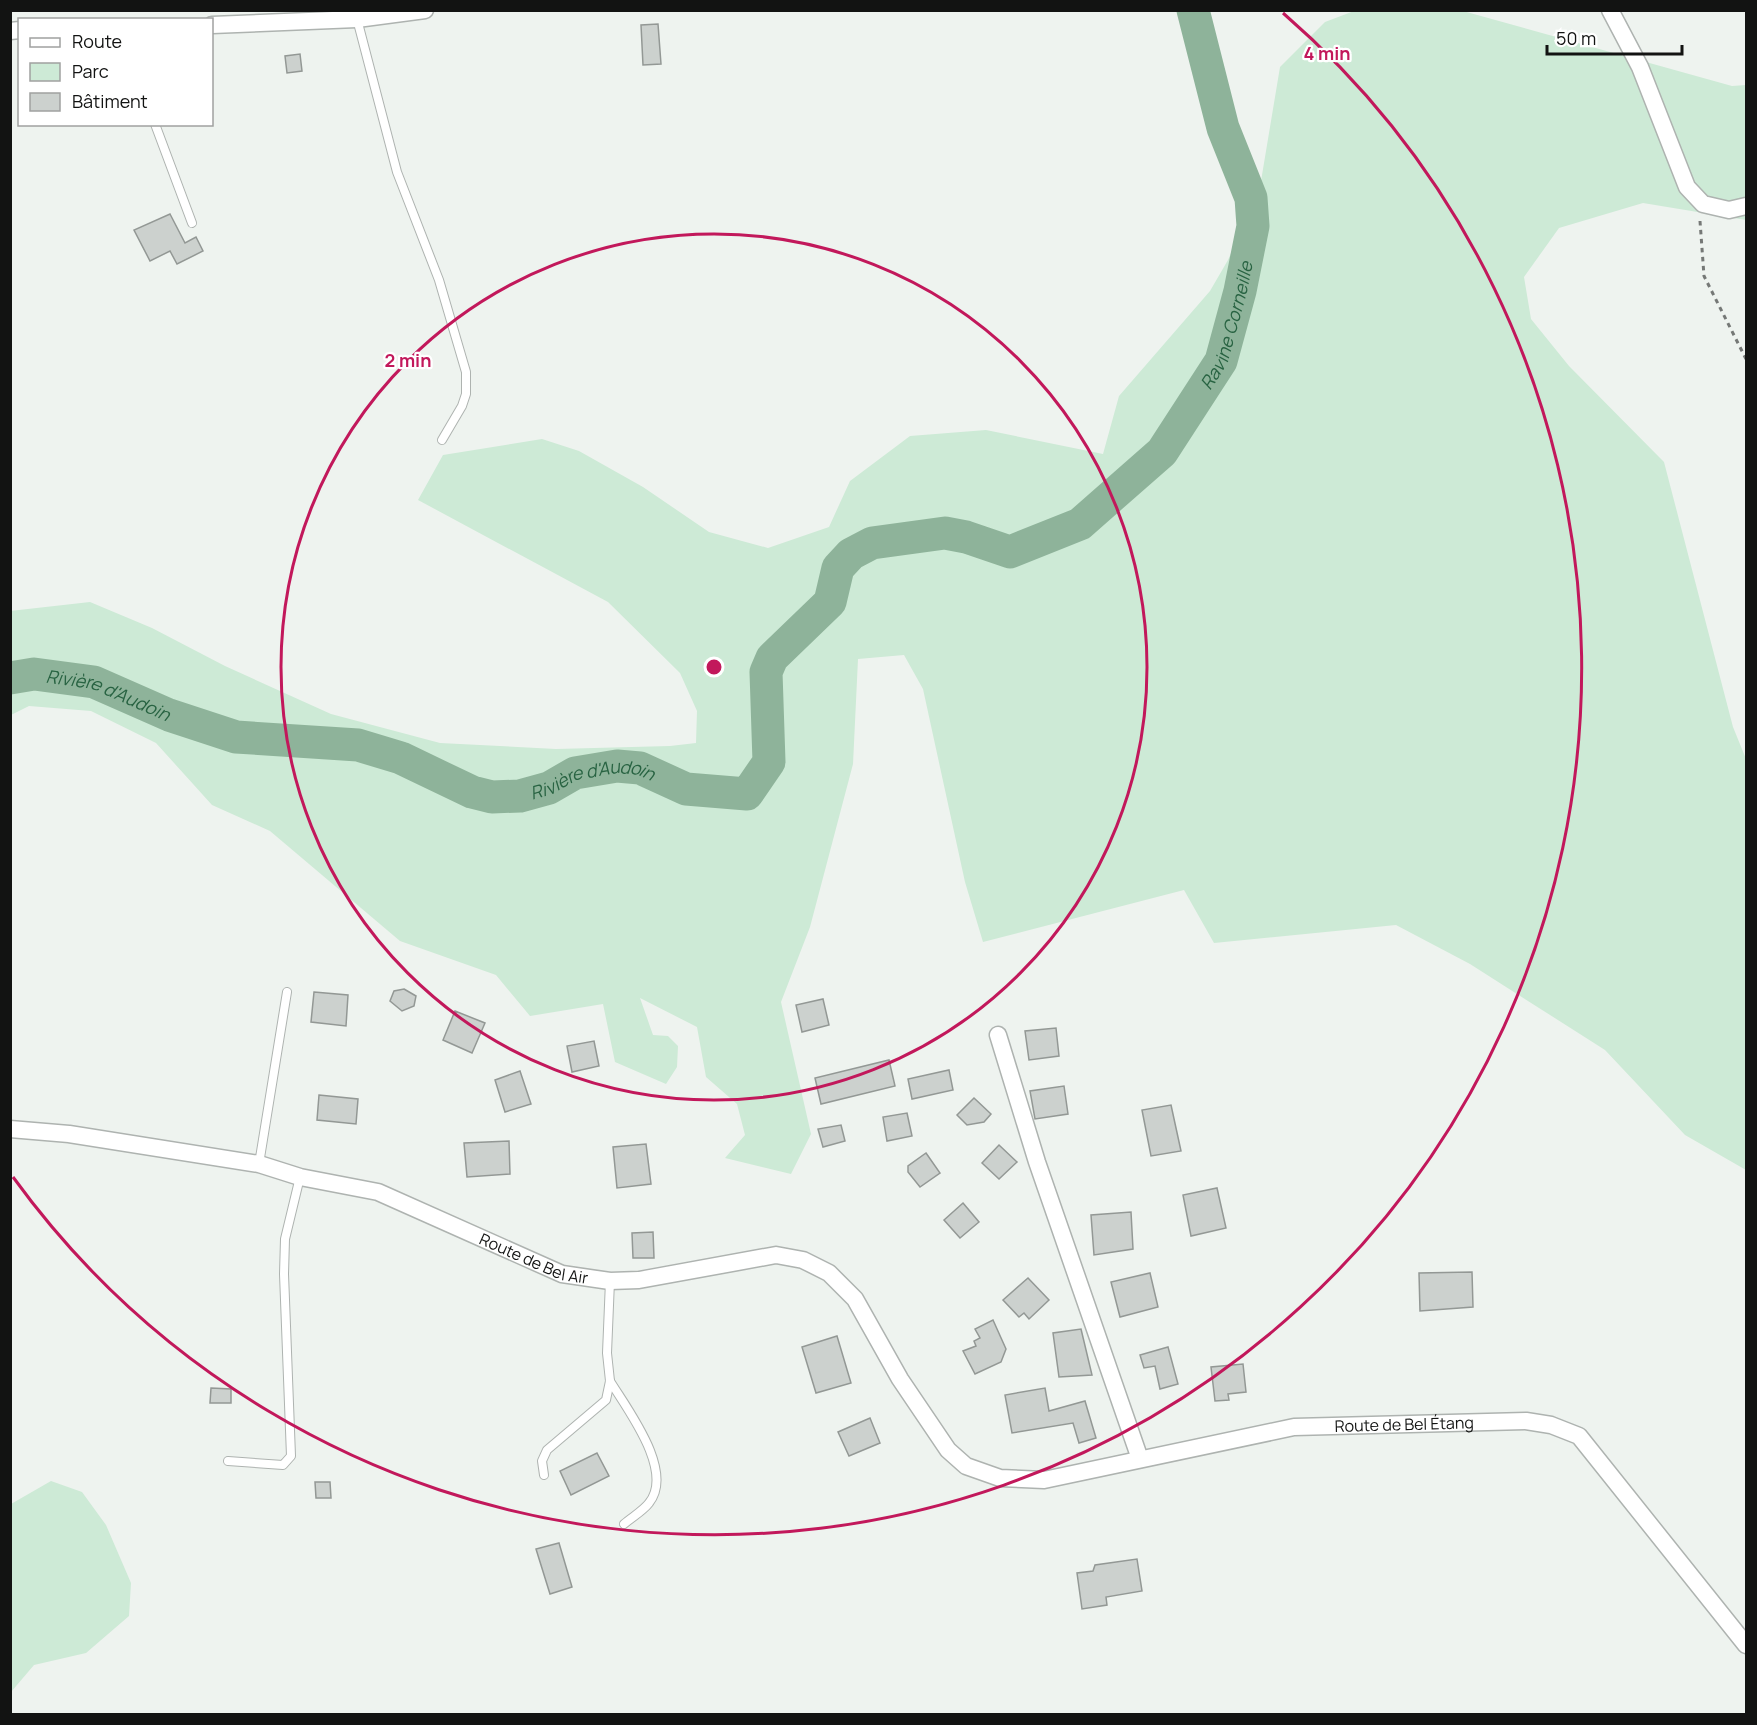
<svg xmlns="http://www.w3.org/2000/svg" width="1757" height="1725" font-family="Manrope,sans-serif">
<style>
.green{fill:#cdead6}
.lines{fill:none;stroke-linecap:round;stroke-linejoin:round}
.river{stroke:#8eb39a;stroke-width:33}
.building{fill:#ccd1ce;stroke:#939895;stroke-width:1.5}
.lane-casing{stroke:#aeb3b0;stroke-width:10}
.street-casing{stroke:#aeb3b0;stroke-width:19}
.path{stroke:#757876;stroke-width:3;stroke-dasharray:4.5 4.5;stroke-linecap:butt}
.lane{stroke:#fff;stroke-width:8}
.street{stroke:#fff;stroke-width:16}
.ring{fill:none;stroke:#c2185b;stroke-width:3}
.labels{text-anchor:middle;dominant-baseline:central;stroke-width:4.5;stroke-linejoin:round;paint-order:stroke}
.street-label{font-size:16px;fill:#121312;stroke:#fff}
.water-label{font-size:18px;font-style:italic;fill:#286342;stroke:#fff}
.centre{fill:#c2185b;stroke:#fff;stroke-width:3}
.ring-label{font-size:18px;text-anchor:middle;font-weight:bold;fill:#c2185b;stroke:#fff;stroke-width:4.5;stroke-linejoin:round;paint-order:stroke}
</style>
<rect width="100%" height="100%" fill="#eef3ef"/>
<!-- green -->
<g class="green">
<polygon points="1354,11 1463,11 1732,86 1746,85 1746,220 1643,203 1559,228 1524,277 1531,319 1569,366 1664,462 1733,727 1746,759 1746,1170 1685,1135 1605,1050 1470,964 1396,925 1214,943 1184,890 983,942 965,882 923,689 904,655 858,659 853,764 810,927 781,1002 811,1134 791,1174 725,1158 745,1135 737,1104 706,1077 697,1027 640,998 653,1035 668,1036 678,1046 677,1067 666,1084 615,1062 603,1004 530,1016 496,975 400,941 270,831 212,805 156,743 91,711 29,706 11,715 10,611 90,602 152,628 225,666 331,714 440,743 556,749 670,746 696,743 697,711 680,673 608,602 418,500 443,455 542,439 579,451 643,487 709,532 768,548 829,527 850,481 910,436 986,430 1103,454 1119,396 1210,291 1228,260 1260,187 1280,67 1325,22"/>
<polygon points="51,1481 82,1492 106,1525 131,1583 129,1616 86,1653 34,1665 11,1692 11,1504"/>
</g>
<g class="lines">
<!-- river -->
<path class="river" id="s1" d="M10,678L34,674L94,682L169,715L236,737L358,745L401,758L472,792L492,797L520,796L549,788L575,773L617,766L640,768L686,789L747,794L769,762L766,672L772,658L830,602L838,568L851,554L872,543L945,533L966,537L1010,552L1080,524L1162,452L1221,361L1240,291L1253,226L1251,198L1223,128L1193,10"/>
</g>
<!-- building -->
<g class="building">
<polygon points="658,24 661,64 643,65 641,25"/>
<polygon points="300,54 302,71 287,73 285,56"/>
<polygon points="170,214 185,243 196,237 203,251 177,264 170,251 150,261 134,230"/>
<polygon points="404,989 416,996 414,1006 402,1011 390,1001 394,991"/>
<polygon points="314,992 348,995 346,1026 311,1022"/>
<polygon points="823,999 829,1025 802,1032 796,1005"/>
<polygon points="455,1011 485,1023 472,1053 443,1040"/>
<polygon points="1056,1028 1059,1056 1029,1060 1025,1031"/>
<polygon points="594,1041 599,1066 572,1072 567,1046"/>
<polygon points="889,1060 895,1086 821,1104 815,1078"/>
<polygon points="949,1070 953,1090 912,1099 908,1079"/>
<polygon points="520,1071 531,1104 505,1112 495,1080"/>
<polygon points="1064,1086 1068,1114 1035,1119 1030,1091"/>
<polygon points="319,1095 358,1099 356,1124 317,1120"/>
<polygon points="974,1098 991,1114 984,1122 967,1125 957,1115"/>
<polygon points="1171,1105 1181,1151 1151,1156 1142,1110"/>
<polygon points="907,1113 912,1136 887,1141 883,1117"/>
<polygon points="841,1125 845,1141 823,1147 818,1129"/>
<polygon points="509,1141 510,1174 467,1177 464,1143"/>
<polygon points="646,1144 651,1184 617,1188 613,1147"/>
<polygon points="999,1145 1017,1162 999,1179 982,1163"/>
<polygon points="926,1153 940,1173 920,1187 908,1172 908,1166"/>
<polygon points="1217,1188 1226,1228 1191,1236 1183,1195"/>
<polygon points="963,1203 979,1222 960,1238 944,1220"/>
<polygon points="1131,1212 1133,1249 1094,1255 1091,1215"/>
<polygon points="653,1232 654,1258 633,1258 632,1233"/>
<polygon points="1472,1272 1473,1307 1420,1311 1419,1273"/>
<polygon points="1150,1273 1158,1307 1120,1317 1111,1282"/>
<polygon points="1028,1278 1049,1300 1029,1319 1024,1313 1019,1317 1003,1300"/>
<polygon points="993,1320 1006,1349 1001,1362 975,1374 963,1351 976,1346 974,1341 980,1338 975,1329"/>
<polygon points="1081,1329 1092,1375 1059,1377 1053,1333"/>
<polygon points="837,1336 851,1383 816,1393 802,1347"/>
<polygon points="1168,1347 1178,1384 1160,1389 1155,1366 1144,1368 1140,1355"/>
<polygon points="1243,1364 1246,1392 1228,1394 1229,1400 1215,1401 1211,1367"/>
<polygon points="211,1388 231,1389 231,1403 210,1403"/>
<polygon points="1045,1388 1049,1411 1085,1401 1096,1438 1079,1443 1073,1423 1012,1433 1005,1395"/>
<polygon points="870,1418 880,1443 849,1456 838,1432"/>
<polygon points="597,1453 609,1476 571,1495 560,1471"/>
<polygon points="315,1482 330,1482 331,1498 316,1498"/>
<polygon points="559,1543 572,1587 550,1594 536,1549"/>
<polygon points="1137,1559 1142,1591 1106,1597 1107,1605 1082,1609 1077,1573 1093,1571 1095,1565"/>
</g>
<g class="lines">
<!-- lane casing -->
<g class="lane-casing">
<g id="lane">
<polyline points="357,19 397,172 439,280 466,372 466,394 462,406 442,440"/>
<polyline points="155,124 192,223"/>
<polyline points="259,1164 287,992"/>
<path d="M610,1381C627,1409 675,1471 649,1503C643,1511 632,1517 624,1524"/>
<polyline points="228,1461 283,1465 291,1456 284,1274 285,1239 300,1177"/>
<polyline points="544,1475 542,1461 547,1450 606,1400 610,1381 607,1353 610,1281"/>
</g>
</g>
<!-- street casing -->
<g class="street-casing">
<g id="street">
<polyline points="1610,10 1640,67 1687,187 1703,204 1729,210 1746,206"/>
<polyline points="212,25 357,19 425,10"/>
<polyline points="10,31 20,30"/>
<polyline points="998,1035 1037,1162 1140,1459"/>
<path id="s2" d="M10,1129L69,1134L259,1164L300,1177L378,1192L562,1274L610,1281L639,1280L776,1255L803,1260L829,1273L855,1299L900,1379L948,1450L966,1466L1000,1478L1044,1480L1294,1427L1526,1421L1551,1425L1579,1436L1746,1645"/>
</g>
</g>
<!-- path -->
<polyline class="path" points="1700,221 1704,276 1746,359"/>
<!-- lane -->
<use href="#lane" class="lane"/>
<!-- street -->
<use href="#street" class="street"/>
</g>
<!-- distance rings -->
<g class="ring">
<circle cx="714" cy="667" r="433"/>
<path d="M1283 13A867 867 0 1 1 13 1177"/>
</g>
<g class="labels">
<!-- street labels -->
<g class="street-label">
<text stroke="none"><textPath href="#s2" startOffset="544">Route de Bel Air</textPath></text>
<text stroke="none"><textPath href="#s2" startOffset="1533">Route de Bel Étang</textPath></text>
</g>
<!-- water labels -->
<g class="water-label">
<text stroke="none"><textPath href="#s1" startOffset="1542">Ravine Corneille</textPath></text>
<text stroke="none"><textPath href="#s1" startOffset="102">Rivière d'Audoin</textPath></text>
<text stroke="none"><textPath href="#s1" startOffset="608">Rivière d'Audoin</textPath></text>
</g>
</g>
<circle cx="714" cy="667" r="9" class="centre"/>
<g class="ring-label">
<text x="1327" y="60">4 min</text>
<text x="408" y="367">2 min</text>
</g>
<!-- border -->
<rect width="1757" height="1725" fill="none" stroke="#121312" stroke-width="24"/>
<!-- legend -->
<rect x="18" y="18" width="195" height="108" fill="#ffffff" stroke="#a0a1a0" stroke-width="1.5"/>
<rect x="30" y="38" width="30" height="9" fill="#ffffff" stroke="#a0a1a0" stroke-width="1.5"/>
<text x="72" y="48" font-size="18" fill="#121312">Route</text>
<rect x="30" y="63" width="30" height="18" fill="#cdead6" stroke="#a0a1a0" stroke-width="1.5"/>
<text x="72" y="78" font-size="18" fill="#121312">Parc</text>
<rect x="30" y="93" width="30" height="18" fill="#ccd1ce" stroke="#a0a1a0" stroke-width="1.5"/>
<text x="72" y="108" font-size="18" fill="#121312">Bâtiment</text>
<!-- scale -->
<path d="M1547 45v9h135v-9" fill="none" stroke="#121312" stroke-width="3"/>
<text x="1556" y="45" font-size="18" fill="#121312" stroke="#ffffff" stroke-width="4.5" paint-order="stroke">50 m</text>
</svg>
